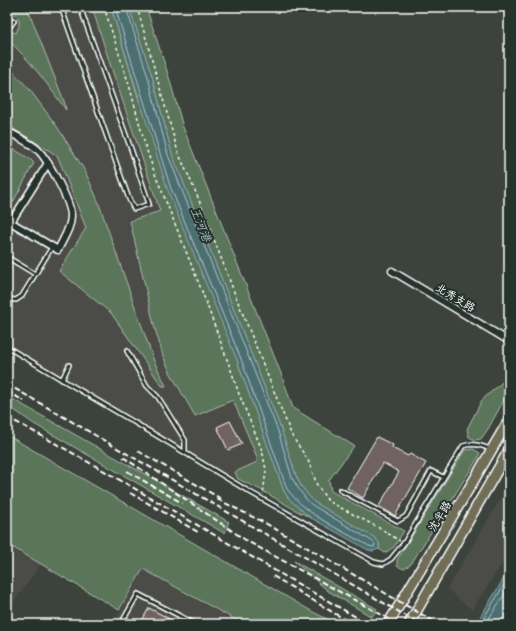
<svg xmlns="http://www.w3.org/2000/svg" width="516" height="631" font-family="'Playpen Sans','LXGW WenKai TC',sans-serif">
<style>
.built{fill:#4c4c46}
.green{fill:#5a755a;stroke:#acbaac}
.water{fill:#4b6e71;stroke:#93a8aa}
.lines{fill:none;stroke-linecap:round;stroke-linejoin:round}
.shore{stroke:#b7c5c6;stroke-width:1}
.building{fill:#70645e;stroke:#fff}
.lane-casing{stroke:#fff;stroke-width:6}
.street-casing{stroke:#fff;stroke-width:9}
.primary-casing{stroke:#fff;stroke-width:12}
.path{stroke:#fff;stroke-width:1.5;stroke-dasharray:3 3;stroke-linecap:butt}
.lane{stroke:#26332d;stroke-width:3}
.street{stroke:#26332d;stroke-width:6}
.primary{stroke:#716e59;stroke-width:9}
.rail{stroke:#fff;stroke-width:2;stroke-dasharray:6 3;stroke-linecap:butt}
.labels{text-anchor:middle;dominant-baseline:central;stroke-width:4;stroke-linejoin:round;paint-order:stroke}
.street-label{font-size:11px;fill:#fff;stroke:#26332d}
.water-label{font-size:12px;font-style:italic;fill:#aebebf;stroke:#26332d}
</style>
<rect width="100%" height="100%" fill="#3c423c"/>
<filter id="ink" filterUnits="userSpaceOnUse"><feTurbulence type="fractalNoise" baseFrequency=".025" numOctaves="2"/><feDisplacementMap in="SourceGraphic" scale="8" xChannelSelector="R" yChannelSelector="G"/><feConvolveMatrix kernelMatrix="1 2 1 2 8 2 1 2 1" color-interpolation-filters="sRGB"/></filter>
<g filter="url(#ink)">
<!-- built -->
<g class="built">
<polygon points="7,7 92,7 109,61 160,211 130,221 233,400 257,457 257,462 235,472 238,479 183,454 121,414 7,345"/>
<polygon points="509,484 509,553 472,610 447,589"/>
<polygon points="7,513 57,541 7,612"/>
<polygon points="143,569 240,624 113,624"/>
</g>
<!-- green -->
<g class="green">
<path d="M10,7H27L64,101L66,110C48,85 30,60 7,39V30L16,33L19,26V19L10,10Z"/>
<polygon points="92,7 111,7 139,100 237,360 284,491 289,499 311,518 297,511 261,490 238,479 235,472 257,462 257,457 233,400 195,416 171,374 163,356 154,325 130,221 160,211 109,61"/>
<polygon points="129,7 146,7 168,74 183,127 282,376 293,408 354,446 329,480 331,491 404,531 394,547 385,553 379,549 379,543 375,538 314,502 309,496 301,486 296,476 281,429 172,154 152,76"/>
<polygon points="7,65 30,90 58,128 85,171 98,201 154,361 166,386 162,386 111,313 59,271 86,228 58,157 50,151 7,125"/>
<polygon points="7,145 30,159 34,163 10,208 7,208"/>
<polygon points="509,376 509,391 488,429 481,439 475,440 469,437 467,429 482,400"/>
<polygon points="7,396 229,522 224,533 34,424 7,405"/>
<polygon points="7,435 313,612 337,624 243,624 143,569 119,610 7,544"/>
<polygon points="473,449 480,453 478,458 411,564 404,569 397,566 397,560 465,450"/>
<polygon points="294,561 377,609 372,617 328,591"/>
</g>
<!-- water -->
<g class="water">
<polygon points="111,7 129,7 152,76 172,154 281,429 296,476 301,486 309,496 314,502 375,538 379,543 379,549 373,551 368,550 311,518 289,499 284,491 237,360 167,188"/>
<polygon points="509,570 509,624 479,624 479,619"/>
</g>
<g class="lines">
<!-- shore -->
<g class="shore">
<path d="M115,7L170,186L241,359L287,489C307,516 341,530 369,546L374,547L375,544L372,541L312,505L306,499L298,488L292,478L278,431L168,155L148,77L126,7"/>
<polyline points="483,624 483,619 509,577"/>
<polyline points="488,624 488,620 509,587"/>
</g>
</g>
<!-- building -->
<g class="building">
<polygon points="230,421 242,444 228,450 217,427"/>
<polygon points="377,437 393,445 392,448 408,456 410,454 426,463 395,516 379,506 399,472 383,463 363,498 347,488"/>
<polygon points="149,608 179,624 140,624"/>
</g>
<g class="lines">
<!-- lane casing -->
<g class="lane-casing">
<g id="lane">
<polyline points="61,7 129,199 134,209 149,204 132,152 80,7"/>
<polyline points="7,26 9,27 14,21"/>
<polyline points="7,257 35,274"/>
<polyline points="7,299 16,300 22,296 52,247"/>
<path d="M7,347L159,437L248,491L374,562L383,564L391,559L404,543L463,446C473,443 480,445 490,449"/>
<polyline points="127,351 147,386 158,397 185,440 185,452"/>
<polyline points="62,380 69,365"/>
<polyline points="340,490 398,521 406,516 431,471 443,477"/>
<polyline points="121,624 138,594 195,624"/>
</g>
</g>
<!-- street casing -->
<g class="street-casing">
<g id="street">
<path d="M7,131C16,136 32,144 38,150C48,160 71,202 71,216C71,228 63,239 58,250L7,220"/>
<polyline points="11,222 48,163"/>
<polyline points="392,271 509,341"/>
</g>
</g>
<!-- primary casing -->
<g class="primary-casing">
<g id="primary">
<polyline points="388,624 474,480 509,420"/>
<polyline points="409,624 509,450"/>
</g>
</g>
<!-- path -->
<g class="path">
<polyline points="104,7 130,88 145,145 155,174 203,294 232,373 239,394 262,450 266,470 263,495"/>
<polyline points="137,7 178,152 197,195 236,297 292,436 308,460 317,485 328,501 381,529 400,541"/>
</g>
<!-- lane -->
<use href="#lane" class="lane"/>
<!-- street -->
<use href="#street" class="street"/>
<!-- primary -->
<use href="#primary" class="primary"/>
<!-- rail -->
<g class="rail">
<polyline points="7,384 420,624"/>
<polyline points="7,391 24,401"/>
<path d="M7,417C100,467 190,521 281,574C310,591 339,607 368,624"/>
<polyline points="138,451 223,500"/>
<polyline points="123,457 247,541 382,615 397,624"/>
<polyline points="127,471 182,503"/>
<polyline points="130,493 198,532"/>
<polyline points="217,499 265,523 438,624"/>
<polyline points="273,576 352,624"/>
</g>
</g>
</g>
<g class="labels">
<!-- street labels -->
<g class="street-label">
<text transform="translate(456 297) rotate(31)">北秀支路</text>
<text transform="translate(439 516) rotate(-59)">沈半路</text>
</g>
<!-- water labels -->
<g class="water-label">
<text transform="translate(202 224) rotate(68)">王河港</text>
</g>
</g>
<!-- margin -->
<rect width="516" height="631" fill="none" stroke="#26332d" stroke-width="24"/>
<rect x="12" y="12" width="492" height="607" fill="none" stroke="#fff" stroke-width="1.5" filter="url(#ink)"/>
</svg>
